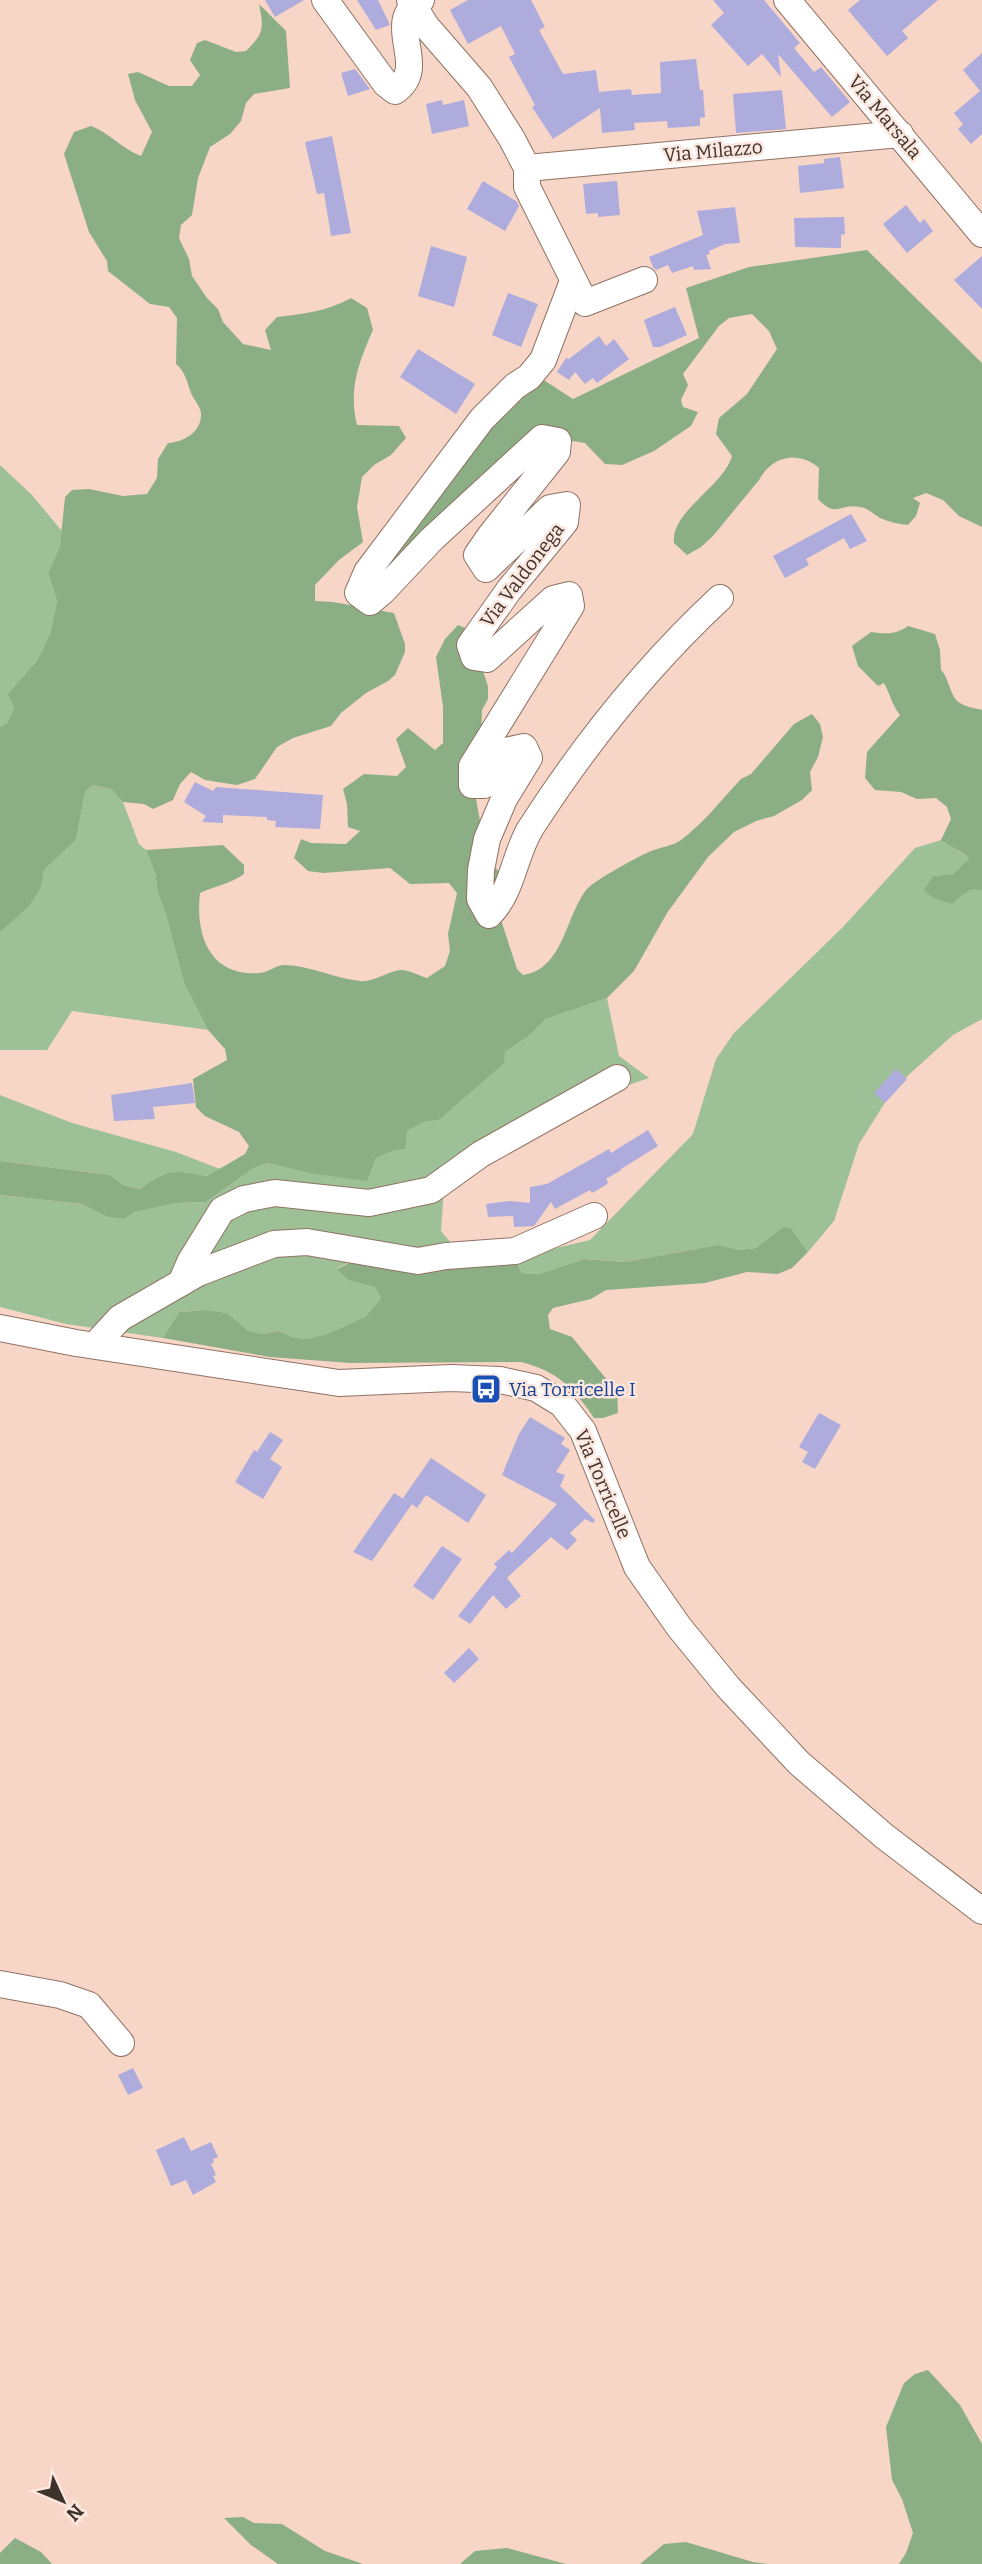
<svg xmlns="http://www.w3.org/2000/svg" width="982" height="2564" font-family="Bitter,serif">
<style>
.green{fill:#9ec097}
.forest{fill:#8cae84}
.building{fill:#aeabdd}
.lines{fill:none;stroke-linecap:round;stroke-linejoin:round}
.minor-casing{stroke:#8f7264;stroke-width:28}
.minor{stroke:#fff;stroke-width:26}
.labels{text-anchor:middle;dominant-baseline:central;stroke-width:5;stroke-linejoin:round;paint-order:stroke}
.street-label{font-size:19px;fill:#3e322c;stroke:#fbe7dd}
.transit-label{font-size:19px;fill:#164399;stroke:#fbe7dd;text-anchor:start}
</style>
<rect width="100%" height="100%" fill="#f7d6c7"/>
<!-- green -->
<g class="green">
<polygon points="0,465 32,495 62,531 60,546 48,573 57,601 50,634 37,661 9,694 14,708 7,723 0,727"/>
<polygon points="93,785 111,789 123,802 139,844 146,850 155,873 158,893 165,911 184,983 208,1030 72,1011 47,1050 0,1050 0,932 41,888 44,870 76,840 85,792"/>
<path d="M941,840C950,848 960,850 969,858L953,874L933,876L966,892L977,889L982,890V1019L953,1035L894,1088L859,1144L834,1221L808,1252L791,1228L783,1227L756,1248L740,1250L718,1245L625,1262L584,1259L539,1274L522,1273L514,1258L590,1240L693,1134L716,1059L734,1033L843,927L915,848Z"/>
<polygon points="607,998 619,1056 649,1078 559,1109 444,1187 441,1231 462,1256 371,1252 337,1268 348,1280 374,1287 381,1298 365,1317 327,1334 306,1339 292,1337 279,1331 263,1334 247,1331 227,1313 207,1310 179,1312 163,1338 66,1324 0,1307 0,1195 82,1204 107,1217 123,1219 133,1212 177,1203 206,1202 254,1168 267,1163 308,1173 371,1168 376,1158 395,1150 407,1131 424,1122 439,1120 505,1052 529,1036 546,1019"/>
<path d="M0,1095L72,1123L176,1152L220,1169L207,1176C173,1170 168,1168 140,1189L123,1185L110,1175L0,1161Z"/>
</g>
<!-- forest -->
<g class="forest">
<path d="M259,4L286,31L290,88L254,94L246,103L241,121L230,134L210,147L198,178L192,215L181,225L179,238L189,259L192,276L207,298L218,309L223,322L243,344L271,350L265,330L277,317C305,314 327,311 351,298L367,308L373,330C359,362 348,389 357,425L399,426L406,438L391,455L374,465L362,477L357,507L363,542L339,560L315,585V601L333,602L394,613L405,644V652L395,675L388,681L366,693L341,713L331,726L293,738L277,747L255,779L237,785L205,780L191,772L180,784L173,800L153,809L144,804L123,802L111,789L93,785L85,792L76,840L44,870L41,888L29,906L0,932V727L7,723L14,708L8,694L37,661L50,634L57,601L48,573L60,546L65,497L72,490L89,489L123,496L147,494L157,478L158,459L168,443C184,442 202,432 201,413C200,406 194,400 191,393C187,382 185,371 176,364L177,318L169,307L150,304L108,271L107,261L89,232L64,154L74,132L91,126C110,133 122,149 141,156L152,132L135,100L128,74L138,72L169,86H192L200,75L190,60L197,43L205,40L236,52L246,51C264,33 264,29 259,4Z"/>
<path d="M867,250L982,363V527L959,516L943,500L926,493L913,498L920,503L916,516L908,525C898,524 890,522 880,518C873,514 868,508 860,507C839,503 837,519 818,499L819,468C798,450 772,456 759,480L713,536L701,547L687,555L674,543C670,512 723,487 732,456L716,434L719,418L747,394L777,349L769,331L752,314L729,318L719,326L683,374L688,385L681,400L683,407L698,412L691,426L654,451L622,465L605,464L585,443L552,438L407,560L391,557L460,459L530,391L536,375L573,399L699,338L686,288L749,267Z"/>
<path d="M458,625L477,633L482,668L488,686V699L482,710L480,765L474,788L480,821L481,847L508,885L501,920L517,969L523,975C564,969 565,916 587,889C595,880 639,856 651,851C661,847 673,846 681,840C704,823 722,799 741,779L751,774L794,724L812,714L820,724L823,737L818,757L810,772L812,790L802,800L774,816L756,821L734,832L708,857L667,913L634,971L607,998L546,1019L529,1036L505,1052L504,1063L439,1120L424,1122L407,1131L405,1149L395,1150L376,1158L367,1181L308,1173L267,1163L254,1168L206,1202L177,1203L134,1212L124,1219L107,1217L82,1204L0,1195V1161L110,1175L123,1185L140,1189C168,1168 173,1170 207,1176L245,1154L249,1146L239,1132L205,1116L196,1107L193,1079L227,1060L225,1049L208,1030L184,983L165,911L158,893L155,873L146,850L223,845L244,865V874C230,884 215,886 200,893C195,936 210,977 260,973C270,972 275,965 285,965C311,966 334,978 360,981C373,983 387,971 401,970C409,970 420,976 427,978L445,966L450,951L448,934L457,893L449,883L410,884L390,868L323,873L308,871L294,858L301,839L311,843L346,844L360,831L348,827L347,804L343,789L364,774L397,776L406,767L396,739L408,728L435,750L443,743V707L436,657L445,639Z"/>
<path d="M908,626L935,634L940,650L941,670C950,679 949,696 960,703C966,707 975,708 982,710V890C969,887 961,896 952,904L933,898L924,890L933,876L953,874L969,858C961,850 950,848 941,840L951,819L947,807L936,798L917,799L901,792L875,790L865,778L867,752L900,715C892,705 890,694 884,683L878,686L858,666L852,646L871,632C886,634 895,635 908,626Z"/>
<path d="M783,1227L791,1228L808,1252L792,1268L778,1274L747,1272L705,1283L606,1290L591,1299L553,1308L548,1315L550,1329L572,1337L617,1392L618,1413L603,1418H594C574,1388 557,1371 521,1362L350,1363L270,1357L163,1338L179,1312L207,1310L227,1313L248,1331L263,1334L279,1331L292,1337L306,1339L327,1334L365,1317L381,1298L374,1287L348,1280L337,1269L371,1252L514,1258L522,1273L539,1274L584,1259L625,1262L718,1245L740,1250L756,1248Z"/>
<polygon points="928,2370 960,2405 982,2444 982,2564 899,2564 906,2553 913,2533 902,2499 892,2480 886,2427 904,2383 915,2374"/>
<polygon points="243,2517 254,2523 282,2524 325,2551 363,2564 278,2564 251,2545 224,2518"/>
<polygon points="15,2538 41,2552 52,2564 0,2564 0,2553"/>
<polygon points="686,2542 753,2562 769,2564 640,2564 664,2544"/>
<polygon points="507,2548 566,2564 460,2564 475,2551"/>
</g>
<!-- building -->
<g class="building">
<polygon points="265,0 304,0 275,17"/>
<polygon points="357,0 378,0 390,25 376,30"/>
<polygon points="468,0 531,0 545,27 539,30 563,74 596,70 599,92 631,89 632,95 661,93 660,62 696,59 700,90 703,90 705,117 700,118 700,126 668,128 667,121 634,123 635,130 602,133 600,108 553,139 532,107 535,105 509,57 515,54 501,26 468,44 450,10"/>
<polygon points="713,0 764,0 800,43 794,48 814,72 821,67 850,102 832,117 778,54 781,77 762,54 748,66 711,25 724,13"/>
<polygon points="860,0 938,0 902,31 908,38 887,56 848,10"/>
<polygon points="982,53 982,134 971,144 958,129 963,124 954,113 980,91 963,70"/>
<polygon points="355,69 370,89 348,96 341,73"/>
<polygon points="782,90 786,129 736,133 733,94"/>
<polygon points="442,100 443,105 464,100 469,126 432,134 426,104"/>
<polygon points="332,136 351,233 331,236 324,193 317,194 305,142"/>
<polygon points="840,157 844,188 800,193 798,166 824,163 824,159"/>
<polygon points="483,181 516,201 519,206 505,231 467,209"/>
<polygon points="617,181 620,215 598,217 598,213 586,214 583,184"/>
<polygon points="906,205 920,223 924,219 933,231 907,253 883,224"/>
<polygon points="735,207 740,243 725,244 709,251 710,254 706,255 711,269 694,270 693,266 672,273 668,265 656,270 653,267 649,257 703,235 697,211"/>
<polygon points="844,217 845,234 841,235 841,248 795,247 794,218"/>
<polygon points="431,246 467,257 454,307 418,296"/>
<polygon points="982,256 982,309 954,280"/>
<polygon points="508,293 538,304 521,347 492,335"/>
<polygon points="675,307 687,335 660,347 653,347 644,320"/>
<polygon points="599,336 606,346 614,339 629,359 597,383 593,378 585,384 575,372 569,380 557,372 566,358 569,359"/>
<polygon points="418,349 475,384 456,414 400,377"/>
<polygon points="851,514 867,541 850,549 844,538 806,559 809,565 785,578 773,556"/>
<polygon points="195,782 213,791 216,787 323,795 320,829 275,827 276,821 267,820 267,817 223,815 223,823 202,822 206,816 184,802"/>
<polygon points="896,1069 907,1079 885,1103 874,1093"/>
<polygon points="192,1083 195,1103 153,1107 155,1119 114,1121 111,1095"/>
<polygon points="648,1130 658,1146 621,1169 621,1170 606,1179 608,1182 606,1185 592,1193 590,1190 555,1209 551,1202 534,1226 514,1227 513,1216 488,1217 486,1204 510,1201 530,1203 530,1187 547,1184 609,1149 611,1153"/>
<polygon points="819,1413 841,1425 815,1469 802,1462 808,1452 799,1447"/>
<polygon points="530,1417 565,1438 561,1444 570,1450 556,1472 565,1475 560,1486 595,1520 593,1523 585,1519 570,1533 577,1540 567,1550 551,1537 507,1578 521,1596 506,1609 493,1595 470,1624 458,1616 497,1567 494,1564 509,1550 512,1553 557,1504 502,1475 519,1434"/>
<polygon points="270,1432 283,1440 270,1459 282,1467 263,1499 235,1482 254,1450 257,1452"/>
<polygon points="431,1458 486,1495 468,1523 426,1495 417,1508 412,1504 372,1561 353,1552 394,1493 410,1503 403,1498"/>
<polygon points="442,1546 462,1559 433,1600 413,1586"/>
<polygon points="469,1648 479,1659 454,1683 444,1673"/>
<polygon points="133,2068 143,2088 128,2095 118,2075"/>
<polygon points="184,2137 191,2151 211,2142 218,2157 213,2159 214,2162 211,2164 216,2175 213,2176 216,2182 193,2195 186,2180 171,2186 156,2150"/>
</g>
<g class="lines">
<!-- minor casing -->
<g class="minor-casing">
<g id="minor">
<path d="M325,0L386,84L395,91C431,66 382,24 421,0"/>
<polyline points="410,0 426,26 479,87 512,139 527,168 527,187 585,303 644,280"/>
<polyline points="787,0 982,234"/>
<polyline points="527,168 900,134"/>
<path d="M573,281L543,360L529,377L515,386L482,419L367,572L358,593L370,602L383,591L432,539L542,438L558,441L557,452L490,536L477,555L486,569L550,508L567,505L565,522L509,590L470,645L474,657L487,659L553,599L569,595L571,606L472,766V785H484L510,750L524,747L529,758L504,799L487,839L481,870L480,899L489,915C512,893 514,856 530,829C584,745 647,666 720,598"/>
<polyline points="181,1283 190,1262 222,1210 244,1199 275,1193 369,1203 431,1190 481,1154 617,1078"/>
<polyline points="0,1328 76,1343 339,1383 451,1378 500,1380 536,1388 562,1404 583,1431 637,1567 679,1627 728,1687 799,1763 884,1836 982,1911"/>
<polyline points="95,1345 120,1318 198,1273 274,1244 307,1242 418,1261 446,1256 515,1251 594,1216"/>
<polyline points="0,1984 60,1995 89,2005 121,2043"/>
</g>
</g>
<!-- minor -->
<use href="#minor" class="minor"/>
</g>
<!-- icons -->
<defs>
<g id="bus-square" transform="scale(1.575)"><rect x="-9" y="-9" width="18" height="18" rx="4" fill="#1a4fb4" stroke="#fbe7dd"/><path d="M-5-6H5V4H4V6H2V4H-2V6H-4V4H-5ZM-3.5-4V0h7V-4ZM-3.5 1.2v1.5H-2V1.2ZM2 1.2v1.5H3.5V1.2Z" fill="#fff"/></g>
</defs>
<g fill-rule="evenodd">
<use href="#bus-square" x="486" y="1389"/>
</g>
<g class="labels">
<!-- street labels -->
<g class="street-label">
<text transform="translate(885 117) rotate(50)">Via Marsala</text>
<text transform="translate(713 151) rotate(-5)">Via Milazzo</text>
<text transform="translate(522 575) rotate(-53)">Via Valdonega</text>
<text transform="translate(603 1484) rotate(67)">Via Torricelle</text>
</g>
<!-- transit labels -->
<g class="transit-label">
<text x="509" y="1389">Via Torricelle I</text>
</g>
</g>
<!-- north arrow -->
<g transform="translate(63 2501) rotate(134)" stroke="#fbe7dd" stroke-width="5" paint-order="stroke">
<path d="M0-5L12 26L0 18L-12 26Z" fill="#3e322c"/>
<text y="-10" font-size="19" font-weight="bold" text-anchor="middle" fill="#3e322c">N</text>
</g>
</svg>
